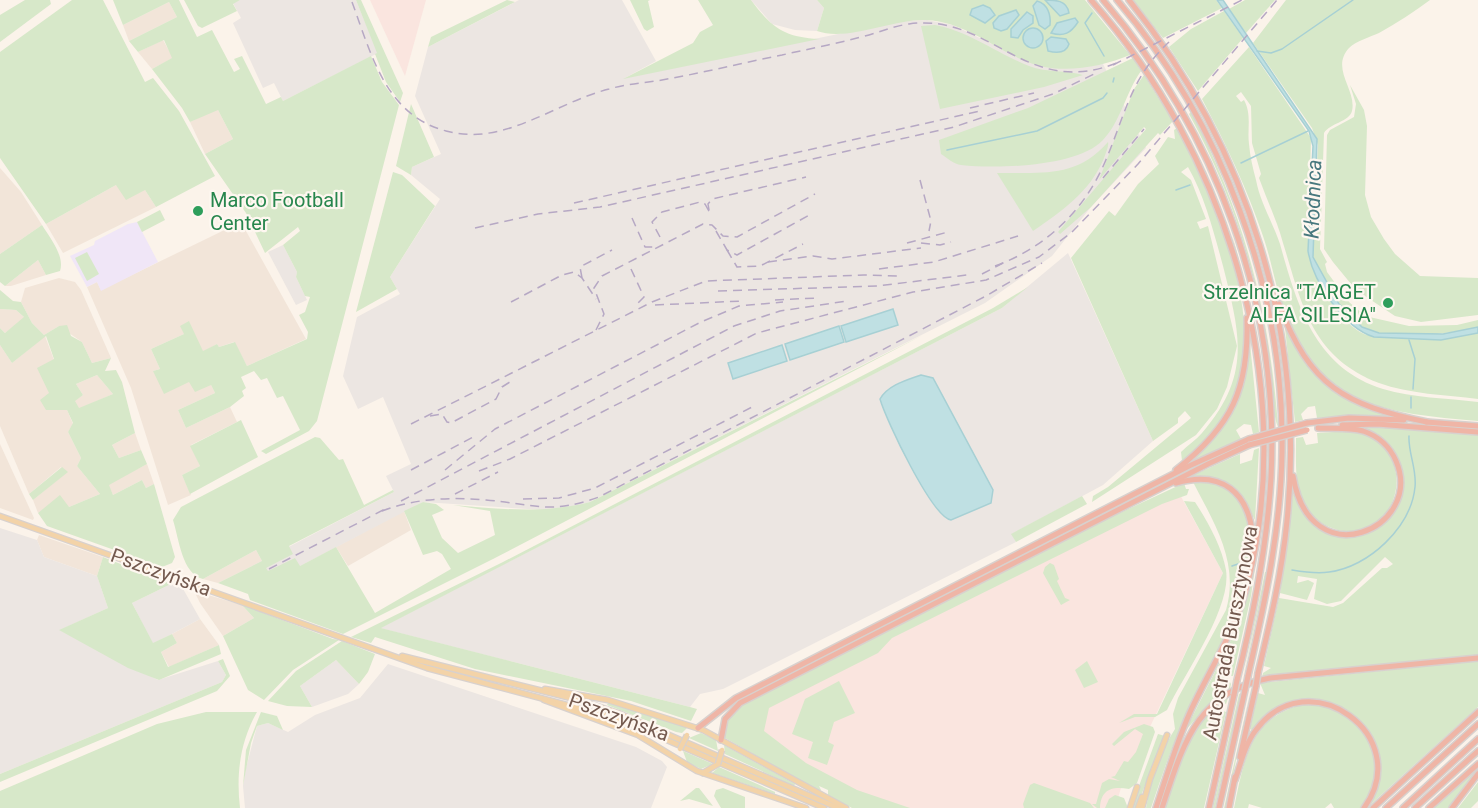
<svg xmlns="http://www.w3.org/2000/svg" width="1478" height="808" font-family="Roboto,sans-serif">
<style>
.residential{fill:#f2e5d9}
.commercial{fill:#fae5df}
.industrial{fill:#ece6e2}
.education{fill:#f0e6f7}
.green{fill:#d7e8c9;fill-rule:evenodd}
.water{fill:#bfe0e3;stroke:#a7d0d4;stroke-width:1.5}
.lines{fill:none;stroke-linecap:round;stroke-linejoin:round}
.stream{stroke:#a7d0d4;stroke-width:1.5}
.major-casing{stroke:#d8d1ce;stroke-width:7}
.highway-casing{stroke:#d8d1ce;stroke-width:8}
.major{stroke:#f3d3a8;stroke-width:4.5}
.highway{stroke:#efb5a6;stroke-width:5}
.rail{stroke:#b6a8c4;stroke-width:1.5;stroke-dasharray:9 6;stroke-linecap:butt}
.major-bridge-casing{stroke:#d8d1ce;stroke-width:7;stroke-linecap:butt}
.highway-bridge-casing{stroke:#d8d1ce;stroke-width:8;stroke-linecap:butt}
.major-bridge{stroke:#f3d3a8;stroke-width:4.5}
.highway-bridge{stroke:#efb5a6;stroke-width:5}
.leisure-dot{fill:#2e9e5b;stroke:#fef7f0;stroke-width:2}
.labels{text-anchor:middle;dominant-baseline:central;stroke-width:4.5;stroke-linejoin:round;paint-order:stroke}
.leisure-label{font-size:20px;fill:#27864d;stroke:#fef7f0;text-anchor:start}
.street-label{font-size:20px;fill:#745a4f;stroke:#fef7f0}
.water-label{font-size:21px;font-style:italic;fill:#47787e;stroke:#fef7f0}
</style>
<rect width="100%" height="100%" fill="#fbf3ea"/>
<!-- residential -->
<g class="residential">
<polygon points="169,2 177,17 129,41 123,25"/>
<polygon points="163,40 173,58 152,69 138,52"/>
<polygon points="215,109 218,110 233,139 205,154 190,122"/>
<polygon points="0,168 21,192 42,225 0,254"/>
<polygon points="116,185 145,190 156,207 63,253 46,224"/>
<polygon points="241,222 306,339 247,366 234,342 219,347 217,344 203,352 189,322 184,334 151,349 160,369 153,371 211,385 215,393 178,410 186,428 230,407 237,422 191,445 200,466 182,475 191,495 168,505 131,388 87,287 97,282 101,290"/>
<polygon points="38,260 46,275 11,286 5,286"/>
<polygon points="59,278 75,282 81,290 111,358 92,363 82,342 59,326 44,335 32,323 21,302 25,288"/>
<polygon points="0,309 16,310 25,318 5,333 0,328"/>
<polygon points="45,336 54,360 49,393 52,408 67,410 73,424 68,432 81,458 77,466 100,494 69,507 50,505 38,513 33,500 67,472 61,467 29,494 0,426 0,345 12,363"/>
<polygon points="97,375 113,394 79,409 74,401 83,395 76,384"/>
<polygon points="135,433 141,450 119,458 112,445"/>
<polygon points="0,444 34,518 33,520 0,508"/>
<polygon points="147,464 154,484 146,488 142,480 113,495 108,484"/>
<polygon points="404,511 411,530 348,566 336,547"/>
<polygon points="39,535 103,557 97,576 44,557 37,540"/>
<polygon points="256,550 262,561 218,583 203,579"/>
<polygon points="198,592 242,605 254,618 223,636 200,603 196,595"/>
<polygon points="200,619 219,645 169,667 161,652 177,643 172,634"/>
</g>
<!-- commercial -->
<g class="commercial">
<polygon points="370,0 426,0 405,76"/>
<polygon points="1178,491 1223,573 1121,788 1115,808 879,808 757,755 748,709"/>
</g>
<!-- industrial -->
<g class="industrial">
<polygon points="240,0 356,0 378,53 283,101 274,83 263,88 233,23 241,18 233,3"/>
<polygon points="519,0 622,0 656,61 625,78 901,21 927,20 953,25 1023,59 1050,67 1103,64 1146,148 1091,207 1052,256 985,303 590,502 566,509 543,510 423,502 262,586 252,566 394,492 386,476 411,464 383,397 358,409 343,376 357,317 400,294 390,277 440,199 411,175 412,167 441,154 415,96 428,47"/>
<polygon points="751,0 817,0 824,8 817,31 795,30 772,24"/>
<polygon points="283,245 297,272 296,277 307,300 296,305 268,252"/>
<polygon points="1068,253 1153,441 1103,485 1012,534 1016,542 723,689 700,694 690,707 380,628 1002,308"/>
<polygon points="0,528 37,540 44,557 97,576 108,608 60,630 158,680 218,661 226,675 222,682 0,774"/>
<polygon points="171,584 182,587 200,619 153,644 132,603"/>
<polygon points="336,660 359,684 348,694 312,707 300,686"/>
<polygon points="388,664 636,747 662,761 667,767 651,808 245,808 243,786 246,768 257,726 268,723 288,732 315,715 360,698"/>
</g>
<!-- education -->
<polygon class="education" points="137,222 158,262 101,291 97,282 87,287 70,256 94,245 95,241 128,224"/>
<!-- green -->
<g class="green">
<polygon points="25,0 50,0 51,4 0,42 0,15"/>
<polygon points="72,0 103,0 145,82 153,78 179,111 215,176 156,207 145,190 126,200 116,185 46,224 0,158 0,52"/>
<polygon points="113,0 179,0 197,37 212,30 234,72 240,69 234,59 242,56 266,104 281,97 283,101 371,56 382,82 399,105 317,421 309,431 266,454 261,451 300,430 283,396 277,398 267,378 261,380 254,371 241,377 246,388 242,391 244,396 230,407 186,428 178,410 215,393 211,385 195,392 189,382 164,394 153,371 160,369 151,349 184,334 180,326 189,321 203,351 217,344 219,347 235,342 247,366 307,339 308,332 299,315 305,312 310,297 305,296 296,277 297,272 283,245 300,231 298,227 265,253 246,213 205,154 233,139 218,110 190,122 182,108 152,69 172,58 164,40 138,52 129,41 177,17 169,2 123,25"/>
<polygon points="184,0 240,0 233,4 237,11 202,28 198,26"/>
<polygon points="356,0 361,0 403,93 400,102 386,82 375,54 377,53"/>
<polygon points="507,0 515,2 428,47 431,37"/>
<polygon points="630,0 650,0 648,1 654,27 647,31 644,29"/>
<path d="M698,0H751C772,28 784,37 819,39L623,79L693,43L700,32L713,25Z"/>
<path d="M817,0H1085L1130,55C1104,66 1069,73 1040,66C999,55 970,22 926,20C892,19 847,42 817,31L824,8Z"/>
<polygon points="1133,0 1216,0 1222,8 1163,38"/>
<polygon points="1245,0 1275,0 1246,33 1229,9"/>
<path d="M1286,0H1430C1414,12 1397,23 1379,33C1370,37 1356,41 1349,48C1330,69 1357,90 1352,111C1349,122 1330,123 1324,133L1320,249L1327,262L1325,264L1327,272L1349,302L1365,316L1409,326L1457,325L1478,320V327C1450,334 1390,341 1364,328C1350,320 1338,304 1330,291C1322,277 1313,264 1312,249L1318,145L1312,128L1253,43Z"/>
<polygon points="1224,11 1243,38 1198,91 1169,47 1191,29"/>
<path d="M935,25C971,32 996,53 1029,66C1047,73 1067,70 1083,75L1044,87L940,109L921,26Z"/>
<path d="M1249,47L1311,138L1308,251C1312,275 1340,324 1364,334C1370,336 1380,336 1386,336C1419,340 1446,339 1478,333V399C1446,395 1409,394 1379,383C1311,357 1302,304 1283,243C1277,221 1267,200 1259,178L1261,174L1252,143L1251,106L1241,92L1236,96L1241,102L1244,100C1252,115 1247,129 1249,144C1250,156 1253,169 1256,180C1260,202 1273,223 1280,244C1297,305 1315,368 1383,389C1413,398 1447,398 1478,402V421C1386,413 1316,407 1283,307C1275,284 1271,259 1263,236C1247,189 1226,144 1202,99Z"/>
<path d="M1133,58L1141,71C1126,92 1121,121 1103,140C1078,167 997,169 961,165C954,164 947,158 941,154L939,140L1028,108Z"/>
<polygon points="1144,75 1173,121 1160,135 1158,133 1091,207 1060,234 1058,232 1146,129 1144,127 1099,180 1134,89"/>
<polygon points="1350,85 1364,110 1367,126 1365,195 1371,217 1384,239 1395,254 1420,276 1478,278 1478,315 1421,322 1395,316 1356,290 1333,262 1324,249 1327,135 1330,130 1354,117 1356,104"/>
<polygon points="411,104 434,157 412,167 411,175 396,166"/>
<path d="M1191,112C1244,211 1270,315 1278,426C1273,421 1269,357 1267,342C1254,262 1228,185 1189,114Z"/>
<path d="M1177,128C1220,215 1288,357 1207,441C1199,448 1190,455 1182,461L1181,452C1188,445 1196,440 1202,433C1252,375 1240,334 1223,266C1214,233 1205,197 1188,167L1181,172L1191,180L1206,219L1197,222L1200,229L1208,226L1237,346L1227,387L1217,409L1196,435L1092,502L1093,496L1108,487L1191,418L1185,411L1178,418V423L1153,441L1071,258L1109,211L1115,216L1138,184L1159,164L1155,156L1168,137L1175,139L1174,130Z"/>
<path d="M1108,142C1109,146 1106,152 1104,158C1091,191 1061,212 1033,231L997,173C1041,172 1076,179 1108,142Z"/>
<polygon points="393,172 402,175 435,206 390,277 397,289 356,312"/>
<polygon points="160,210 165,220 142,232 137,222"/>
<path d="M42,225C50,238 65,256 60,271L46,275L38,260L5,286L0,282V254Z"/>
<path d="M1232,235C1251,299 1263,362 1266,430L1252,319Z"/>
<polygon points="87,252 99,274 87,281 75,258"/>
<polygon points="1028,287 1002,308 381,628 690,707 697,709 691,721 631,701 475,669 375,637 371,643 351,637 503,562 993,308"/>
<path d="M0,290L13,301L21,302L32,323L44,335L59,326L67,325L71,336L82,342L92,363L111,358L105,371L116,370L122,382L135,433L112,445L119,458L141,450L147,464L109,485L113,495L142,480L146,488L154,484L175,557L172,563L162,567L47,526L38,513L60,495L69,507L100,494L77,466L81,458L68,432L73,423L67,410H46L40,400L49,393L37,368L54,359L46,336L12,363L0,345V328L5,333L24,317L16,310L0,309ZM97,375L113,394L79,408L75,401L83,395L76,384Z"/>
<path d="M1285,328C1309,372 1340,401 1388,416L1317,418L1315,406L1308,407L1301,414L1303,420L1295,422Z"/>
<path d="M923,335L493,559L343,634L250,600L248,594L218,583L262,561L256,550L203,579C182,574 179,539 173,520L181,507L315,437L320,438L339,460L343,459L364,505L393,490L394,492L289,546L293,554L266,568L268,571L295,558L300,566L336,547L375,613L451,569L442,554L437,551L423,555L404,511L423,502L436,504L444,510L432,515L442,538L458,553L495,535L490,511L453,505C499,509 545,514 590,502Z"/>
<path d="M1250,344L1259,432L1253,434L1251,425L1244,424L1236,430L1241,439L1189,463C1226,431 1248,394 1250,344Z"/>
<polygon points="241,420 258,457 190,494 182,475 200,466 190,446"/>
<path d="M1360,426L1478,435V655L1262,677L1263,673L1271,668L1264,666L1279,598L1333,607L1343,603L1382,568H1387L1393,564L1385,557L1341,601L1327,604L1314,599L1317,579L1298,576L1297,583L1308,580L1314,583L1307,600L1280,593L1293,493C1324,573 1423,529 1399,463C1392,444 1368,442 1360,426Z"/>
<path d="M1350,431C1429,444 1397,553 1332,528C1292,513 1296,475 1296,438L1303,437L1306,445L1318,443L1317,433Z"/>
<path d="M1259,448L1255,520C1252,515 1250,508 1246,503C1234,482 1211,474 1189,477L1240,454V464L1252,460L1254,450Z"/>
<polygon points="62,467 68,472 33,500 29,494"/>
<path d="M1203,481C1275,492 1247,585 1228,631C1218,655 1203,677 1192,701C1176,735 1163,772 1151,808H1146C1151,780 1160,752 1175,729L1173,714L1178,698L1226,610C1240,562 1213,521 1193,482Z"/>
<path d="M1184,483L1186,489H1189L1187,495L1162,504L892,638L878,653L769,708L764,731L806,763L857,790L910,808H852L828,795V790L819,786L821,790L819,791L725,738C720,724 733,712 744,704L1109,518Z"/>
<polygon points="1082,496 1087,504 1016,542 1011,534"/>
<path d="M1184,501L1195,502C1208,522 1222,547 1226,570C1232,608 1184,674 1167,710L1155,717H1135L1119,723L1134,714H1157L1223,573Z"/>
<polygon points="1263,511 1251,596 1233,676 1226,675 1231,684 1230,689 1210,703 1185,731 1230,642 1246,599"/>
<polygon points="103,557 171,584 132,603 153,643 172,634 177,643 161,652 168,667 219,645 221,654 159,680 128,668 59,630 108,608 97,576"/>
<polygon points="1050,563 1054,565 1059,579 1057,581 1065,598 1070,600 1061,605 1043,573 1045,567"/>
<polygon points="1265,572 1267,572 1243,678"/>
<polygon points="242,605 333,639 339,640 293,670 264,700 248,690 223,636 254,618"/>
<polygon points="342,641 375,654 368,672 359,684 336,660 300,686 312,707 287,706 268,701 296,671"/>
<polygon points="223,659 230,676 217,691 0,782 0,774 222,682 226,675 218,661"/>
<polygon points="1087,661 1098,682 1084,688 1075,670"/>
<path d="M1478,661V707L1369,806C1408,725 1311,660 1253,730L1250,729L1258,693L1265,695L1260,683Z"/>
<polygon points="839,681 855,713 834,722 828,742 834,745 827,765 808,758 813,742 792,734 805,699"/>
<polygon points="1251,689 1226,808 1224,808"/>
<polygon points="1241,693 1215,808 1213,808 1239,694"/>
<polygon points="1229,695 1226,704 1220,705 1218,709 1226,712 1204,808 1165,808 1186,744 1206,713"/>
<polygon points="608,703 688,727 682,733 676,732 607,705"/>
<path d="M1306,704C1344,705 1385,739 1374,782C1372,791 1366,800 1362,808H1334L1331,803L1325,808H1262L1249,804L1248,808H1234C1244,760 1250,715 1306,704Z"/>
<path d="M206,712H257C240,742 236,774 240,808H0V791L157,724Z"/>
<polygon points="261,712 277,716 283,730 268,723 257,726 251,743 243,786 246,750"/>
<path d="M1144,724L1153,727L1155,732L1137,783L1129,789C1112,786 1101,789 1100,808H1097L1092,804H1096L1102,783L1109,779L1120,781L1111,777L1115,776L1124,761L1128,762L1136,752L1143,734L1135,729L1114,746L1112,744L1124,732Z"/>
<polygon points="701,733 716,740 718,751 689,738"/>
<polygon points="1158,734 1165,736 1136,808 1131,808"/>
<polygon points="724,745 795,784 794,786 725,754"/>
<polygon points="683,751 713,764 701,769 687,762"/>
<polygon points="1478,766 1478,771 1449,808 1433,808"/>
<polygon points="719,767 775,792 775,794 712,773"/>
<polygon points="1478,782 1478,801 1471,808 1458,808"/>
<polygon points="1034,783 1090,803 1094,808 1024,808 1023,804 1030,785"/>
<polygon points="696,788 699,788 713,806 689,799 680,801"/>
<polygon points="723,788 745,797 745,808 721,808 714,796 716,790"/>
<polygon points="1115,795 1124,798 1128,808 1105,808 1109,799"/>
</g>
<!-- water -->
<g class="water">
<path d="M1045,0C1055,0 1067,0 1069,13L1060,16Z"/>
<path d="M1217,0H1223L1317,139L1313,257L1339,304L1362,327L1379,333L1443,334L1478,327V333L1441,340L1374,337C1344,328 1313,282 1308,251L1313,146L1309,131Z"/>
<path d="M1037,1C1048,4 1051,15 1050,25L1045,29L1039,25L1033,6Z"/>
<polygon points="983,5 990,8 995,15 985,23 970,15 972,9"/>
<polygon points="1016,10 1019,15 1007,29 1001,31 994,28 993,23 999,16"/>
<polygon points="1027,12 1033,16 1033,23 1023,30 1018,38 1011,37 1011,29"/>
<path d="M1075,18L1078,22C1071,33 1064,37 1051,33L1057,23Z"/>
<circle cx="1033" cy="38" r="10"/>
<path d="M1051,37L1066,39L1069,44C1066,54 1056,53 1048,51L1046,41Z"/>
<polygon points="893,309 898,325 846,342 841,326"/>
<polygon points="839,326 844,342 790,360 785,344"/>
<polygon points="782,345 787,361 733,379 728,363"/>
<path d="M921,375L933,378L993,490L991,503L951,520C932,517 886,420 880,399C888,385 907,380 921,375Z"/>
</g>
<g class="lines">
<!-- stream -->
<g class="stream">
<polyline points="1092,13 1085,23 1104,56"/>
<polyline points="1257,51 1271,53 1282,49 1353,0"/>
<polyline points="1113,82 1114,78"/>
<polyline points="947,150 1037,131 1103,98 1107,93"/>
<polyline points="1241,163 1308,131"/>
<polyline points="1176,190 1190,185"/>
<polyline points="1409,340 1415,359 1413,389"/>
<polyline points="1411,408 1411,397"/>
<polyline points="1232,566 1241,563"/>
<path d="M1292,570C1304,572 1316,574 1329,572C1369,567 1411,527 1415,487C1417,469 1408,453 1409,436"/>
</g>
<!-- major casing -->
<g class="major-casing">
<g id="major">
<polyline points="0,516 427,668 616,718 824,808"/>
<polyline points="402,656 579,700 618,713 838,808"/>
<polyline points="545,689 608,700 703,730 846,808"/>
<polyline points="544,700 638,735 697,771 806,808"/>
<polyline points="703,773 718,764"/>
<polyline points="1130,808 1137,787"/>
<polyline points="1138,808 1142,797"/>
<polyline points="1142,808 1150,779 1167,735"/>
</g>
</g>
<!-- highway casing -->
<g class="highway-casing">
<g id="highway">
<path d="M1091,0C1226,152 1298,381 1248,582C1237,628 1211,667 1191,710C1177,741 1167,775 1156,808"/>
<path d="M1103,0C1216,131 1280,304 1271,478C1267,546 1254,613 1237,680"/>
<path d="M1117,0C1222,123 1285,289 1282,452C1281,528 1265,602 1248,676"/>
<path d="M1129,0C1248,148 1306,332 1287,521C1282,573 1270,623 1258,673"/>
<path d="M1279,304C1310,387 1345,405 1427,422"/>
<polyline points="1426,422 1478,426"/>
<polyline points="1307,423 1349,418 1404,420"/>
<polyline points="1342,425 1377,424 1478,432"/>
<path d="M1176,470C1232,426 1249,389 1247,318"/>
<path d="M1293,476C1310,579 1425,528 1396,461C1390,447 1378,436 1363,431C1349,427 1332,429 1318,428"/>
<path d="M1176,483C1222,470 1249,492 1253,538"/>
<polyline points="698,728 736,698 1189,466 1249,439"/>
<polyline points="721,740 725,719 740,703 1208,464 1249,445"/>
<polyline points="1240,757 1256,686"/>
<path d="M1235,780C1241,763 1245,744 1256,730C1308,659 1416,736 1364,808"/>
<path d="M1162,808C1183,745 1196,692 1270,678L1478,658"/>
<polyline points="1209,808 1234,695"/>
<polyline points="1219,808 1245,690"/>
<polyline points="1229,808 1235,777"/>
<polyline points="1373,808 1478,712"/>
<polyline points="1386,808 1478,724"/>
<polyline points="1403,808 1478,739"/>
<polyline points="1415,808 1478,751"/>
<polyline points="1429,808 1478,764"/>
<polyline points="1452,808 1478,774"/>
</g>
</g>
<!-- major -->
<use href="#major" class="major"/>
<!-- highway -->
<use href="#highway" class="highway"/>
<!-- rail -->
<g class="rail">
<path d="M352,2C371,53 385,115 446,131C504,147 554,103 609,89C626,84 644,83 662,80C702,73 742,63 782,55C808,49 835,44 861,37C878,33 893,26 909,24C991,12 1026,101 1119,62"/>
<polyline points="1113,65 1242,0"/>
<polyline points="970,108 1034,93"/>
<polyline points="1103,178 1144,129"/>
<polyline points="920,180 931,221 929,231"/>
<polyline points="574,203 980,111"/>
<polyline points="709,210 708,204 712,199 806,177"/>
<polyline points="632,218 645,247 658,247"/>
<polyline points="475,228 538,214 600,207 954,127 1053,94 1094,74"/>
<polyline points="716,231 727,250 737,255 813,213"/>
<polyline points="660,237 652,222 662,212 700,202 705,204 710,213"/>
<polyline points="907,243 948,232"/>
<polyline points="921,243 940,245 951,242"/>
<polyline points="727,250 737,267 760,266 803,244"/>
<polyline points="768,262 813,256 832,259 921,248"/>
<path d="M995,266C1045,248 1084,211 1105,162C1125,116 1130,78 1169,42"/>
<polyline points="631,269 644,297 634,307"/>
<polyline points="879,269 934,262 1018,236"/>
<polyline points="982,274 1003,263"/>
<polyline points="582,278 580,267 612,250"/>
<polyline points="718,291 877,286 967,275"/>
<polyline points="775,300 817,298"/>
<polyline points="511,302 562,275 574,272 582,278 596,299"/>
<polyline points="655,305 742,301"/>
<polyline points="596,330 604,314 594,288 602,276 703,224 712,225 723,236 737,237 815,194"/>
<polyline points="430,416 442,414 447,422 451,423 496,399 502,387 513,380"/>
<polyline points="411,424 652,302 706,281 864,275 899,276"/>
<polyline points="411,470 477,435"/>
<polyline points="445,470 495,429 701,322 739,306 783,302"/>
<polyline points="479,471 510,459 757,333 913,292 986,280 1039,257 1072,232 1138,164 1277,0"/>
<polyline points="455,494 498,472"/>
<polyline points="523,499 559,498 595,488 756,405"/>
<polyline points="401,501 734,326 780,311 847,301"/>
<path d="M382,511C416,498 450,497 486,500C534,504 549,515 599,497L986,296L1042,263"/>
<polyline points="269,569 389,507"/>
</g>
<!-- major-bridge casing -->
<g class="major-bridge-casing">
<g id="major-bridge">
<polyline points="680,749 687,735"/>
<polyline points="718,764 722,750"/>
</g>
</g>
<!-- highway-bridge casing -->
<g class="highway-bridge-casing">
<g id="highway-bridge">
<polyline points="1249,439 1307,423"/>
<polyline points="1249,445 1307,430"/>
<polyline points="1256,686 1258,673"/>
<polyline points="1245,690 1248,676"/>
<polyline points="1234,695 1237,680"/>
</g>
</g>
<!-- major-bridge -->
<use href="#major-bridge" class="major-bridge"/>
<!-- highway-bridge -->
<use href="#highway-bridge" class="highway-bridge"/>
</g>
<!-- markers -->
<g class="leisure-dot">
<circle cx="198" cy="211" r="6"/>
<circle cx="1388" cy="303" r="6"/>
</g>
<g class="labels">
<!-- leisure labels -->
<g class="leisure-label">
<text x="210" y="200">Marco Football<tspan x="210" dy="23">Center</tspan></text>
<text x="1376" y="292" text-anchor="end">Strzelnica "TARGET<tspan x="1376" dy="23">ALFA SILESIA"</tspan></text>
</g>
<!-- street labels -->
<g class="street-label">
<text transform="translate(161 572) rotate(20)">Pszczyńska</text>
<text transform="translate(1230 633) rotate(-79)">Autostrada Bursztynowa</text>
<text transform="translate(619 717) rotate(20)">Pszczyńska</text>
</g>
<!-- water labels -->
<g class="water-label">
<text transform="translate(1313 199) rotate(-88)">Kłodnica</text>
</g>
</g>
</svg>
